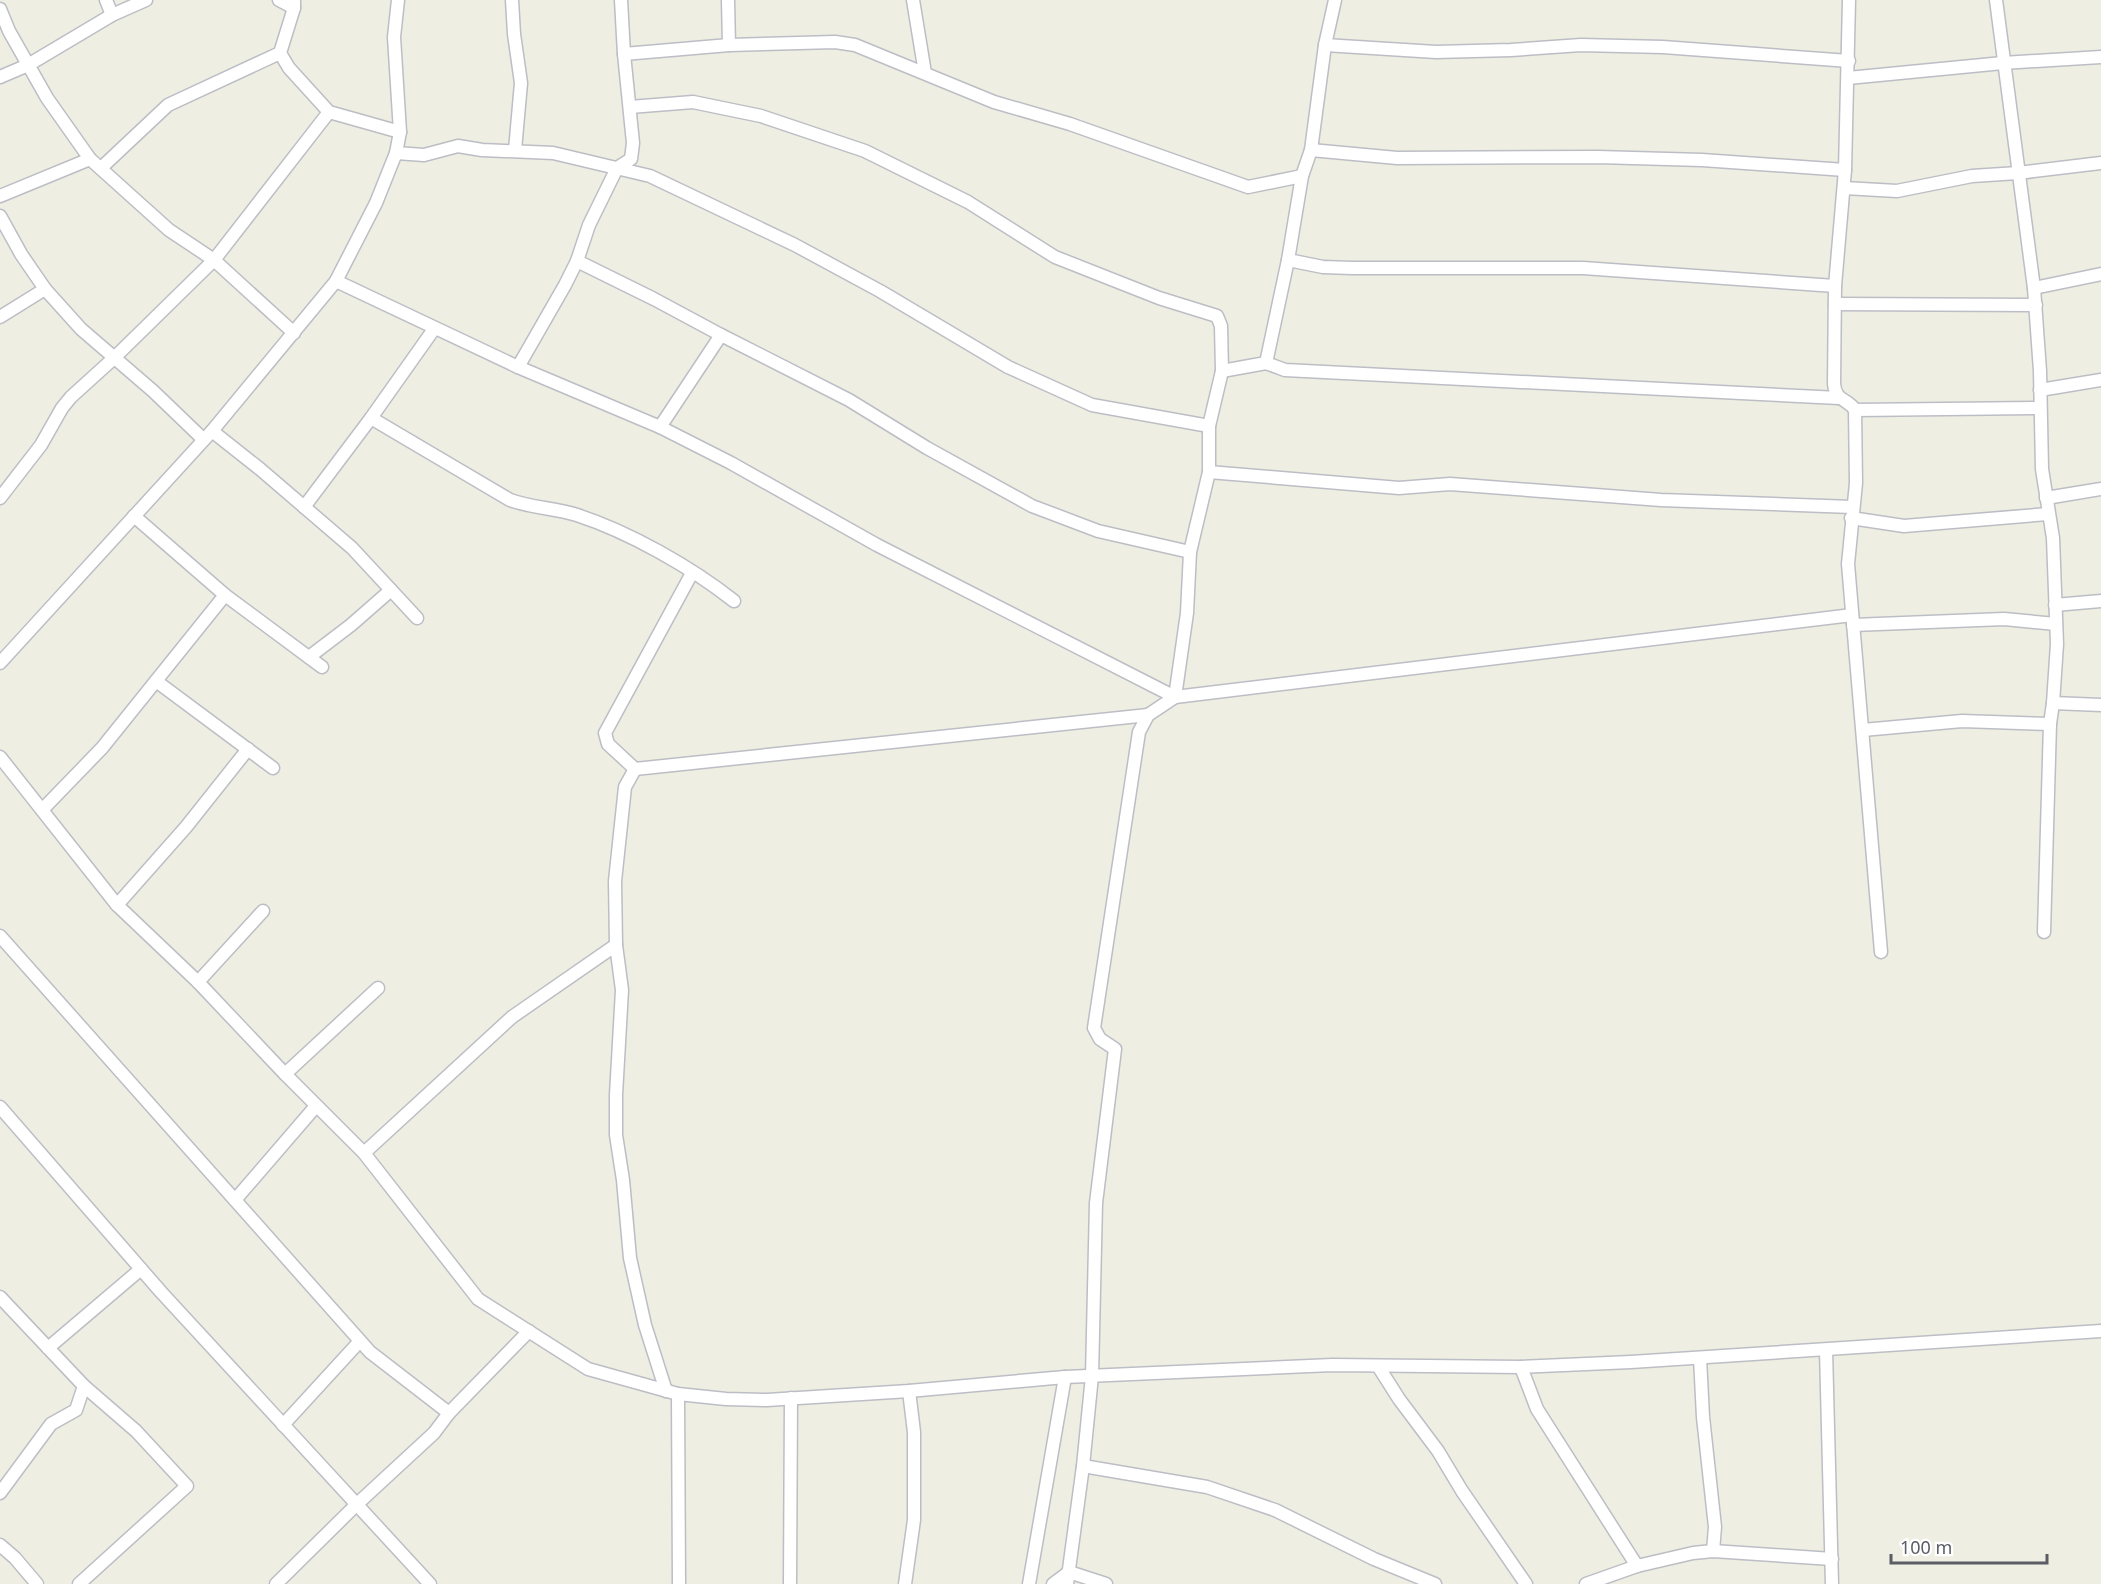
<svg xmlns="http://www.w3.org/2000/svg" width="2101" height="1584" font-family="'Noto Sans',sans-serif">
  <style>
    .lines { fill: none; stroke-linecap: round; stroke-linejoin: round }
    .street-casing { stroke: #bcbec5; stroke-width: 15 }
    .street { stroke: #fff; stroke-width: 12 }
  </style>
  <rect width="100%" height="100%" fill="#efeee2"/>
  <g class="lines">
    <g class="street-casing">
      <g id="street">
        <path d="M106,0L112,15"/>
        <path d="M279,0L294,8"/>
        <path d="M294,0V8L280,53L289,68L329,112L400,132"/>
        <path d="M512,0L514,34L521,83L515,150"/>
        <path d="M621,0L624,54"/>
        <path d="M728,0L729,45"/>
        <path d="M913,0L925,73"/>
        <path d="M1849,0L1845,170L1835,286L1834,384C1836,402 1847,398 1855,410L1856,483L1848,564L1881,952"/>
        <path d="M1996,0L2034,288L2040,371L2042,469L2053,538L2057,644L2053,703L2050,724L2044,932"/>
        <path d="M0,9L9,31L47,98L90,159L169,230L214,260L294,333"/>
        <path d="M1325,45L1436,52L1511,50L1581,45L1663,47L1849,61"/>
        <path d="M0,77L28,65L112,15L146,0"/>
        <path d="M1848,78L2003,63L2101,57"/>
        <path d="M630,107L693,102L761,116L865,151L968,202L1055,257L1159,298L1217,316L1221,326L1222,371"/>
        <path d="M1311,150L1397,158L1598,157L1702,160L1845,170"/>
        <path d="M396,153L424,155L458,146L482,150L553,153L650,176L795,245L880,291L1008,367L1092,405L1209,426"/>
        <path d="M101,168L168,105L280,53"/>
        <path d="M1844,188L1897,191L1972,176L2018,173L2101,163"/>
        <path d="M0,196L90,159"/>
        <path d="M0,216L21,254L45,289L81,329L153,391L203,439"/>
        <path d="M1288,260L1323,267L1352,268H1583L1835,286"/>
        <path d="M577,261L654,299L721,335L849,400L927,448L1032,506L1098,531L1190,552"/>
        <path d="M336,281L518,367L660,427L731,463L877,545L1175,697"/>
        <path d="M2034,288L2101,274"/>
        <path d="M1835,304L2036,305"/>
        <path d="M0,317L45,289"/>
        <path d="M1266,363L1285,370L1839,398"/>
        <path d="M518,367L565,285L577,261L589,225L617,168L631,159L633,143L624,54L729,45L835,42L855,45L994,102L1070,124L1248,187L1302,176"/>
        <path d="M2040,390L2101,380"/>
        <path d="M1855,410L2040,408"/>
        <path d="M371,418L510,500C532,508 555,508 577,515C629,532 691,567 734,601"/>
        <path d="M660,427L721,335"/>
        <path d="M212,431L260,469L352,548L417,618"/>
        <path d="M1209,472L1399,488L1450,484L1661,500L1852,507"/>
        <path d="M0,498L41,445L62,408L71,397L114,358L214,260L329,112"/>
        <path d="M2046,498L2101,489"/>
        <path d="M304,507L371,418L434,329"/>
        <path d="M134,516L225,595L322,667"/>
        <path d="M1851,518L1904,526L2048,514"/>
        <path d="M2055,605L2101,601"/>
        <path d="M1853,625L2004,619L2056,624"/>
        <path d="M309,657L351,625L391,590"/>
        <path d="M0,663L212,431L336,281L376,203L396,153L400,132L394,37L398,0"/>
        <path d="M156,681L273,768"/>
        <path d="M1175,697L1187,613L1190,552L1209,472V426L1222,371L1266,363L1288,260L1302,176L1311,150L1325,45L1335,0"/>
        <path d="M2053,703L2101,705"/>
        <path d="M1863,730L1962,721L2050,724"/>
        <path d="M0,757L117,905L198,982L285,1074L364,1153L478,1299L588,1369L678,1394L726,1399L767,1400L909,1391L1065,1377L1332,1365L1521,1367L1631,1362L2101,1331"/>
        <path d="M635,769L1148,715"/>
        <path d="M42,810L102,748L225,595"/>
        <path d="M117,905L186,827L248,749"/>
        <path d="M0,936L370,1352L449,1413L529,1331"/>
        <path d="M198,982L263,911"/>
        <path d="M285,1074L378,988"/>
        <path d="M0,1107L161,1292L430,1584"/>
        <path d="M364,1153L512,1017L616,945"/>
        <path d="M235,1200L316,1106"/>
        <path d="M0,1297L84,1386L76,1410L51,1424L0,1493"/>
        <path d="M48,1348L141,1269"/>
        <path d="M1826,1350L1832,1584"/>
        <path d="M1700,1358L1703,1417L1715,1527L1713,1551"/>
        <path d="M1378,1366L1399,1399L1438,1451L1462,1491L1526,1584"/>
        <path d="M1521,1367L1537,1409L1637,1566"/>
        <path d="M666,1391L645,1325L630,1258L623,1180L616,1135V1095L622,990L616,945L615,881L625,787L635,769L608,744L605,733L692,573"/>
        <path d="M678,1394L679,1584"/>
        <path d="M283,1425L360,1341"/>
        <path d="M1083,1466L1207,1487L1275,1510L1374,1559L1435,1584"/>
        <path d="M0,1545L15,1558L37,1584"/>
        <path d="M79,1584L187,1486L136,1431L84,1386"/>
        <path d="M276,1584L356,1505L434,1433L449,1413"/>
        <path d="M790,1584L791,1398"/>
        <path d="M905,1584L914,1520V1432L909,1391"/>
        <path d="M1029,1584L1065,1377"/>
        <path d="M1053,1584L1069,1572L1106,1584"/>
        <path d="M1067,1584L1083,1466L1092,1376L1096,1203L1115,1049L1100,1039L1094,1028L1139,732L1148,715L1175,697L1852,615"/>
        <path d="M1586,1584L1637,1566L1693,1553L1713,1551L1832,1559"/>
      </g>
    </g>
    <use href="#street" class="street"/>
  </g>
  <path d="M1891 1554v9h156v-9" fill="none" stroke="#5a5d65" stroke-width="3"/>
  <text x="1900" y="1554" font-size="18" fill="#5a5d65" stroke="#ffffff" stroke-width="4.5" paint-order="stroke">100 m</text>
</svg>
